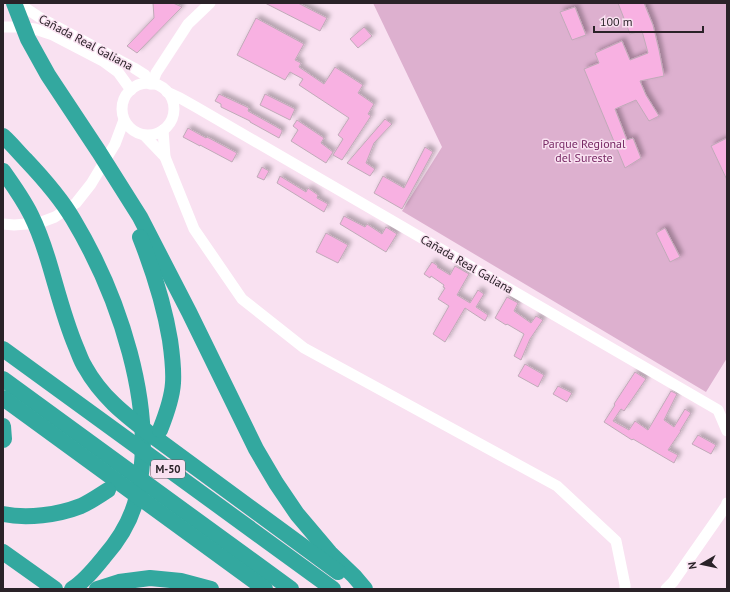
<svg xmlns="http://www.w3.org/2000/svg" width="730" height="592" font-family="'PT Sans',sans-serif">
  <style>
    .green { fill: #ddb0cf }
    .building { fill: #f8b1e2; stroke: #c0aab8; filter: url(#shadow) }
    .lines { fill: none; stroke-linecap: round; stroke-linejoin: round }
    .minor { stroke: #fff; stroke-width: 11 }
    .highway { stroke: #33a89f; stroke-width: 16 }
    .labels { text-anchor: middle; dominant-baseline: central; stroke-width: 3; stroke-linejoin: round; paint-order: stroke }
    .shield { fill: #f9e1f1; stroke: #685b64; stroke-width: 1 }
    .shield-label { font-size: 11px; font-weight: bold; fill: #2a2228 }
    .street-label { font-size: 12px; fill: #2a2228; stroke: #f9e1f1 }
    .park-label { font-size: 12px; fill: #762763; stroke: #f9e1f1 }
  </style>
  <defs>
    <filter id="shadow"><feDropShadow dx="3.5" dy="-3.5" stdDeviation="2" flood-color="#0004"/></filter>
  </defs>
  <rect width="100%" height="100%" fill="#f9e1f1"/>
  <path class="green" d="M373,3H727V358L706,392L402,211L442,147Z"/>
  <g class="building">
    <path d="M153,3H173L182,7L137,53L127,46L154,18Z"/>
    <path d="M265,3H298L327,18L320,31Z"/>
    <path d="M618,3H644L653,25L659,50L664,76L640,81L646,95L659,116L649,121L636,100L615,109L627,140L633,138L641,158L625,168L584,69L599,63L595,53L622,41L630,60L648,53L642,31L630,34Z"/>
    <path d="M575,7L586,35L572,40L560,12Z"/>
    <path d="M256,18L304,44L295,60L301,63L299,67L324,84L335,67L363,85L358,93L374,104L368,114L371,116L342,160L333,155L343,139L338,135L349,118L299,85L303,79L290,72L285,80L237,55Z"/>
    <path d="M364,27L372,36L358,48L350,39Z"/>
    <path d="M219,94L249,108L248,111L282,130V132L279,138L250,122V121L221,107V104L215,101Z"/>
    <path d="M265,94L295,109L290,120L260,105Z"/>
    <path d="M385,119L392,124L374,143L366,163L375,169L370,176L347,163Z"/>
    <path d="M297,120L324,138L321,143L333,152L326,163L291,141L298,130L293,126Z"/>
    <path d="M188,128L206,138L207,137L237,153L232,162L200,145V146L183,137Z"/>
    <path d="M727,138V180L711,146Z"/>
    <path d="M425,147L433,152L402,209L374,193L383,176L404,188Z"/>
    <path d="M262,167L269,171L264,180L257,177Z"/>
    <path d="M280,176L306,192L308,188L318,195L317,198L328,204L324,212L277,183Z"/>
    <path d="M344,216L365,227L367,224L382,234L386,227L397,234L386,252L340,224Z"/>
    <path d="M665,228L680,257L670,262L656,233Z"/>
    <path d="M326,233L348,245L338,263L316,252Z"/>
    <path d="M432,262L438,266L437,267L450,275L455,266L469,274L457,295L470,303L478,290L484,294L476,307L488,315L485,321L465,308L445,342L433,334L449,306L438,299L445,288L443,287L444,285L431,276L430,278L424,274Z"/>
    <path d="M507,297L518,303L514,311L531,323L536,316L543,320L530,339L521,360L514,356L524,334L507,324L506,325L495,318Z"/>
    <path d="M525,364L544,375L538,387L518,376Z"/>
    <path d="M635,372L646,379L624,411L621,409L613,421L629,430L635,421L648,430L671,391L677,394L664,420L674,427L685,409L691,413L680,431H681L668,450L678,455L674,463L633,439L632,440L604,422L615,405L614,404Z"/>
    <path d="M558,386L572,393L567,402L553,394Z"/>
    <path d="M698,435L716,445L711,454L692,444Z"/>
  </g>
  <g class="lines">
    <g class="minor">
      <path d="M19,3L24,7L39,17L134,68L145,75L150,84"/>
      <path d="M3,27H19L35,29L53,35L103,61L118,72L131,90"/>
      <circle cx="148" cy="109" r="26"/>
      <path d="M152,84L156,73L188,24L210,3"/>
      <path d="M167,92L180,98L196,107L718,410L727,431"/>
      <path d="M163,130L165,157L194,229L242,299L304,348L557,486L616,541L625,585V589"/>
      <path d="M144,135L165,157"/>
      <path d="M3,224L14,225L39,223L55,217L76,203L91,184L115,144L124,120"/>
      <path d="M666,589L673,582L726,506L727,503"/>
    </g>
    <g class="highway">
      <path d="M14,3L28,39L48,75L99,152L140,217L189,312L256,449L276,483L297,514L330,553L354,576L365,589"/>
      <path d="M3,136C11,143 18,152 26,160C43,178 60,197 73,219C118,294 158,408 137,496C132,518 119,540 104,557C95,568 85,581 72,589"/>
      <path d="M3,171C13,185 23,199 31,215C39,231 45,249 50,266C58,293 65,321 76,347C79,354 81,361 85,367C101,396 124,414 150,434L338,572"/>
      <path d="M140,237C153,270 164,304 170,340C172,354 174,368 173,383C172,399 166,415 160,430"/>
      <path d="M3,349L333,589"/>
      <path d="M3,379L291,589"/>
      <path d="M3,398L265,589"/>
      <path d="M3,426L4,439L3,440"/>
      <path d="M3,514C27,519 58,515 81,506C90,502 100,495 108,490"/>
      <path d="M3,552L55,589"/>
      <path d="M97,589L119,582L150,578L181,581L211,589"/>
    </g>
  </g>
  <g class="labels">
    <rect class="shield" x="151" y="460" width="34" height="18" rx="3"/>
    <g class="shield-label">
      <text x="168" y="469">M-50</text>
    </g>
    <g class="street-label">
      <text transform="translate(86 42) rotate(28)">Cañada Real Galiana</text>
      <text transform="translate(467 264) rotate(30)">Cañada Real Galiana</text>
    </g>
    <g class="park-label">
      <text x="584" y="143">Parque Regional<tspan x="584" dy="14">del Sureste</tspan></text>
    </g>
  </g>
  <rect width="730" height="592" fill="none" stroke="#2a2228" stroke-width="8"/>
  <g transform="translate(702 564) rotate(261)" stroke="#f9e1f1" stroke-width="3" paint-order="stroke">
  <path d="M0-3L7 15L0 10L-7 15Z" fill="#2a2228"/>
  <text y="-6" font-size="11" font-weight="bold" text-anchor="middle" fill="#2a2228">N</text>
  </g>
  <path d="M594 26v6h109v-6" fill="none" stroke="#2a2228" stroke-width="2"/>
  <text x="600" y="26" font-size="12" fill="#2a2228" stroke="#f9e1f1" stroke-width="3" paint-order="stroke">100 m</text>
</svg>
